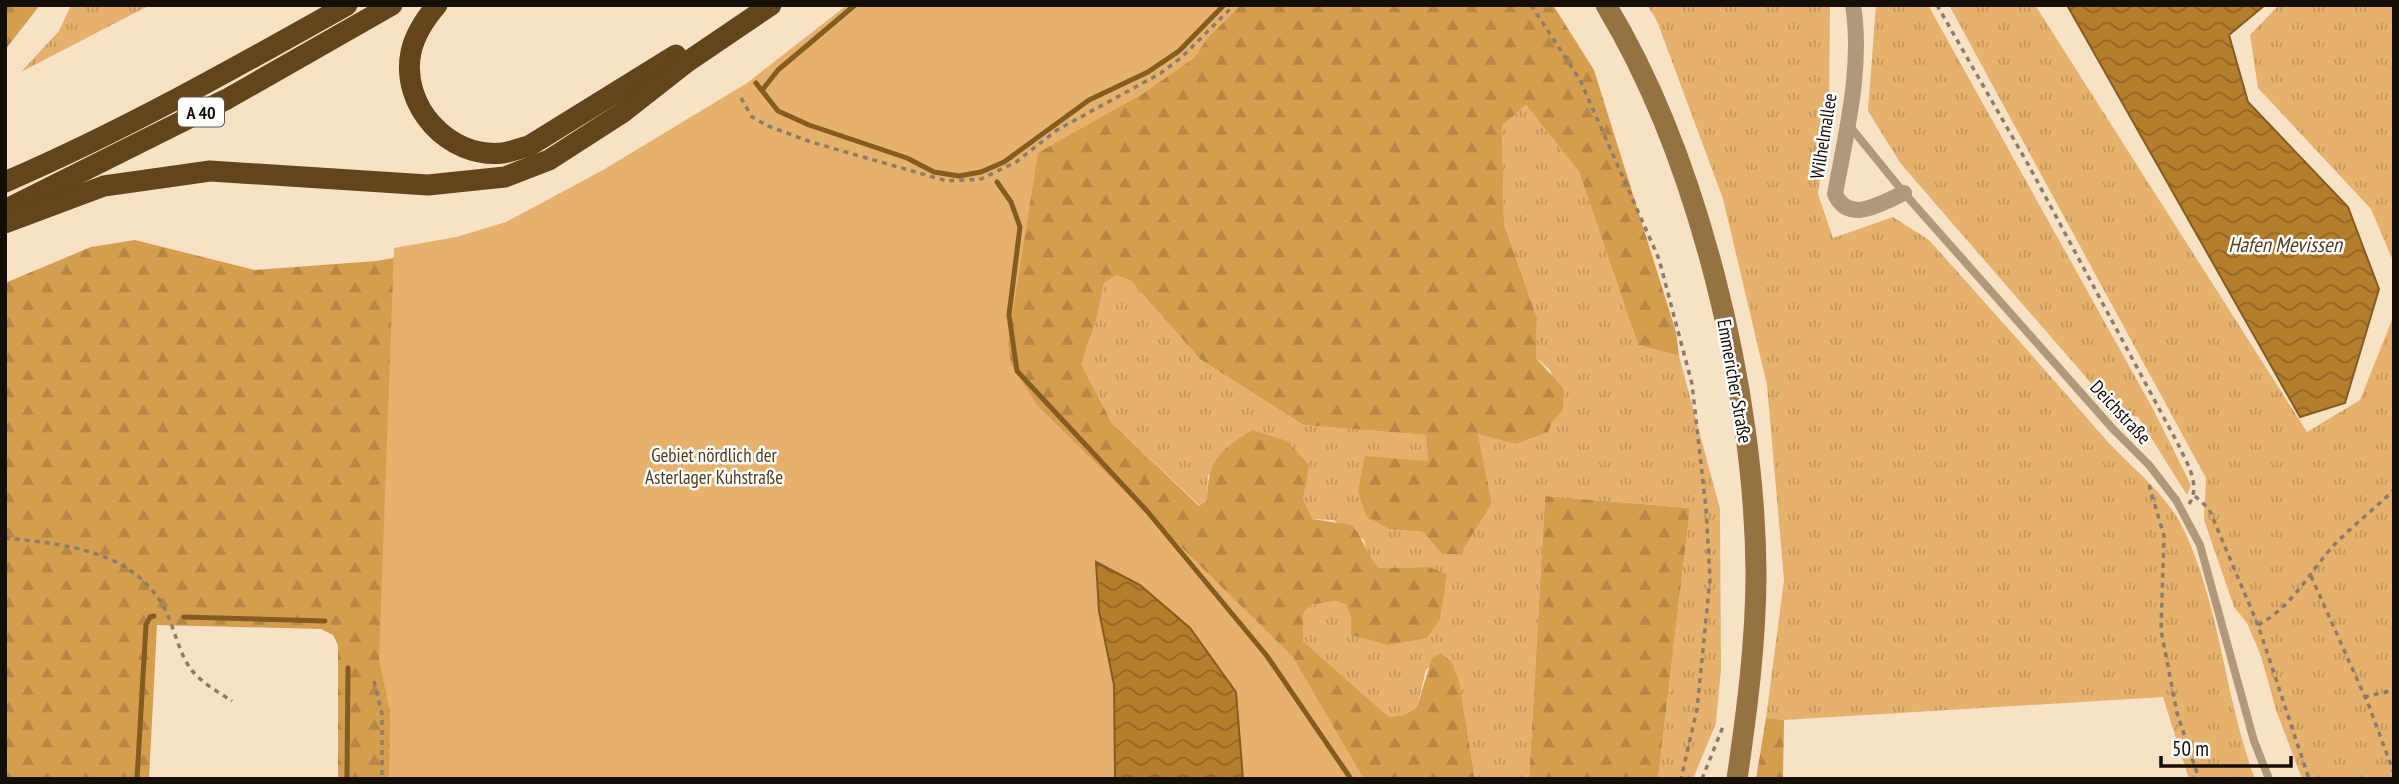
<svg xmlns="http://www.w3.org/2000/svg" width="2399" height="784" font-family="'PT Sans Narrow',sans-serif">
  <style>
    .grass { fill: url(#grass-tufts) }
    .forest { fill: url(#forest-firs) }
    .park { fill: #e5b16c }
    .water { fill: url(#water-waves); stroke: #845c20; stroke-width: 2 }
    .lines { fill: none; stroke-linecap: round; stroke-linejoin: round }
    .stream { stroke: #845c20; stroke-width: 5 }
    .path { stroke: #8c7d6a; stroke-width: 3.5; stroke-dasharray: 5 5; stroke-linecap: butt }
    .lane { stroke: #b19879; stroke-width: 8 }
    .street { stroke: #b19879; stroke-width: 16 }
    .secondary { stroke: #967242; stroke-width: 21 }
    .highway { stroke: #62451b; stroke-width: 21 }
    .labels { text-anchor: middle; dominant-baseline: central; stroke-width: 5; stroke-linejoin: round; paint-order: stroke }
    .shield { fill: #fff; stroke: #5b5650; stroke-width: 2 }
    .shield-label { font-size: 18px; font-weight: bold; fill: #150e05 }
    .street-label { font-size: 19px; fill: #150e05; stroke: #fff }
    .park-label { font-size: 19px; fill: #533b1a; stroke: #fff }
    .water-label { font-size: 21px; font-style: italic; fill: #563e1d; stroke: #fff }
  </style>
  <defs>
    <pattern id="grass-tufts" width="24" height="20" patternUnits="userSpaceOnUse" patternTransform="scale(1.75)"><rect width="24" height="20" fill="#e5b16c"/><path d="M3 7l-1-3M5 7V3M7 7l1-3M15 17l-1-3M17 17v-4M19 17l1-3" fill="none" stroke="#c4975c"/></pattern>
    <pattern id="forest-firs" width="22" height="20" patternUnits="userSpaceOnUse" patternTransform="scale(1.75)"><rect width="22" height="20" fill="#d59d4e"/><path d="M5 1l3.5 6h-7zM16 11l3.5 6h-7z" fill="#b68643"/></pattern>
    <pattern id="water-waves" width="16" height="10" patternUnits="userSpaceOnUse" patternTransform="scale(1.75)"><rect width="16" height="10" fill="#b47e2c"/><path d="M0 5q4-4 8 0t8 0" fill="none" stroke="#916624"/></pattern>
  </defs>
  <rect width="100%" height="100%" fill="#f8e2c6"/>
  <g class="grass">
    <path d="M71,5H150L21,72L59,31Z"/>
    <path d="M1647,5H1830L1829,106L1818,194L1833,238L1893,217L1929,240C1989,307 2049,374 2108,442C2134,470 2167,494 2184,530C2220,606 2225,699 2255,779H2189L2163,697L1784,720L1766,718L1784,580L1767,385L1723,199L1657,21Z"/>
    <path d="M1876,5H1928L2152,407L2191,485L2187,495L2138,417L2116,412L1901,164L1868,111Z"/>
    <path d="M1949,5H2035L2307,432L2360,400L2394,315V779H2302L2276,710L2261,656L2247,623L2234,607L2204,520L2206,478Z"/>
    <path d="M2279,5H2394V263L2371,209L2258,88L2250,35Z"/>
    <path d="M1526,105L1579,172L1638,345L1679,356L1720,509L1721,670L1716,723L1693,779H1658L1690,508L1545,496L1529,779H1475L1460,688L1452,662L1441,653L1426,670L1417,707L1404,715L1389,717L1303,641V614L1310,605L1336,601L1346,605L1351,618V635L1428,567L1379,568L1367,556L1364,540L1333,520L1311,519L1303,499L1208,475L1207,501L1200,506L1112,423L1081,364L1096,321L1104,284L1116,275L1131,281L1200,359L1303,425L1427,435L1428,462L1389,529L1423,532L1442,554L1492,503L1478,434C1505,439 1544,431 1563,409L1550,370L1536,358L1537,318L1504,224L1502,126Z"/>
  </g>
  <g class="forest">
    <path d="M5,5H40L5,50Z"/>
    <path d="M908,5H1553L1594,70L1676,332L1679,356L1638,345L1579,172L1526,105L1502,126L1504,224L1537,318L1536,358L1563,388V410L1552,422L1548,432L1516,444L1478,434L1492,503L1460,554H1442L1423,532L1389,529L1366,516L1358,491L1365,456L1428,461L1426,435L1303,425L1200,359L1131,281L1116,275L1104,284L1096,321L1081,364L1112,423L1199,506L1207,501C1208,460 1218,452 1252,430L1287,441L1309,465L1303,499L1312,519L1352,525C1365,541 1365,554 1379,568L1428,567L1447,574L1440,619L1427,638L1389,645L1351,635V618L1346,605L1336,601L1310,605L1303,614V641L1389,717L1404,715L1417,707L1432,658L1441,653L1452,662L1459,681L1475,779H338V645L333,635L321,629L157,625L149,779H5V283L91,247L135,240L255,270L376,261L459,247L563,211Z"/>
    <path d="M1545,496L1690,508L1658,779H1529Z"/>
    <path d="M1766,718L1784,720L1783,779H1756Z"/>
  </g>
  <path class="park" d="M847,5H1241L1208,38L1194,58L1144,93L1038,153L1008,343L1011,364L1037,405L1293,657L1364,779H389L390,713L379,659L394,248L456,237L506,222L603,170L747,83Z"/>
  <g class="water">
    <path d="M2067,5H2265L2229,35L2248,102L2348,207L2379,289L2345,403L2300,417Z"/>
    <path d="M1096,562L1140,585L1190,628L1236,692L1243,779H1115L1114,685L1099,611Z"/>
  </g>
  <g class="lines">
    <g class="stream">
      <path d="M756,83L778,111L809,125L907,158L934,172L959,176L981,172L1004,162L1089,100L1148,72L1179,51L1224,5"/>
      <path d="M763,89L778,70L855,5"/>
      <path d="M997,182L1011,202L1020,227L1009,315L1017,371L1147,511L1267,656L1351,779"/>
      <path d="M184,617L325,621"/>
      <path d="M137,779L146,625L150,617L154,616"/>
      <path d="M347,779L348,668"/>
    </g>
    <g class="path">
      <path d="M1531,5L1580,80L1659,259L1692,384L1706,508L1710,579L1697,709L1681,779"/>
      <path d="M1937,5L2029,166L2178,444C2186,462 2202,485 2189,504"/>
      <path d="M741,98L752,117L768,126L811,142L947,181L981,179L1016,162L1057,130L1161,73L1182,57L1234,5"/>
      <path d="M2149,485L2164,536L2161,630L2177,713L2199,779"/>
      <path d="M2195,496L2209,509L2258,625L2309,779"/>
      <path d="M5,538C62,544 129,549 162,604C174,624 177,649 190,668C200,682 218,692 232,701"/>
      <path d="M2311,576L2369,706L2394,773"/>
      <path d="M2258,625C2294,606 2310,570 2337,542C2355,524 2375,508 2394,490"/>
      <path d="M374,681L382,714V779"/>
      <path d="M2364,697L2394,690"/>
      <path d="M1702,779L1724,724"/>
    </g>
    <path class="lane" d="M1848,124L1904,193L2113,429L2149,465L2176,500L2200,545L2254,741L2269,779"/>
    <path class="street" d="M1853,5C1863,67 1846,133 1835,194C1849,225 1881,203 1904,193"/>
    <path class="secondary" d="M1606,5C1699,159 1755,394 1756,573C1756,642 1747,710 1737,779"/>
    <g class="highway">
      <path d="M437,5C425,19 415,34 411,52C400,105 448,159 503,153C511,152 520,148 529,146L676,55"/>
      <path d="M5,182C123,131 235,68 347,5"/>
      <path d="M5,210L227,99L392,5"/>
      <path d="M5,223L104,186L210,171L428,185L505,177L549,160L622,113L687,62L771,5"/>
    </g>
  </g>
  <g class="labels">
    <rect class="shield" x="178" y="97.5" width="46" height="29" rx="5"/>
    <g class="shield-label">
      <text x="201" y="112">A 40</text>
    </g>
    <g class="street-label">
      <text transform="translate(1823 136) rotate(-81)">Wilhelmallee</text>
      <text transform="translate(1735 381) rotate(80)">Emmericher Straße</text>
      <text transform="translate(2121 412) rotate(47)">Deichstraße</text>
    </g>
    <g class="park-label">
      <text x="714" y="455">Gebiet nördlich der<tspan x="714" dy="22">Asterlager Kuhstraße</tspan></text>
    </g>
    <g class="water-label">
      <text x="2285" y="244">Hafen Mevissen</text>
    </g>
  </g>
  <rect width="2399" height="784" fill="none" stroke="#150e05" stroke-width="14"/>
  <path d="M2161 756v10h130v-10" fill="none" stroke="#150e05" stroke-width="3.5"/>
  <text x="2172" y="756" font-size="21" fill="#150e05" stroke="#ffffff" stroke-width="5" paint-order="stroke">50 m</text>
</svg>
